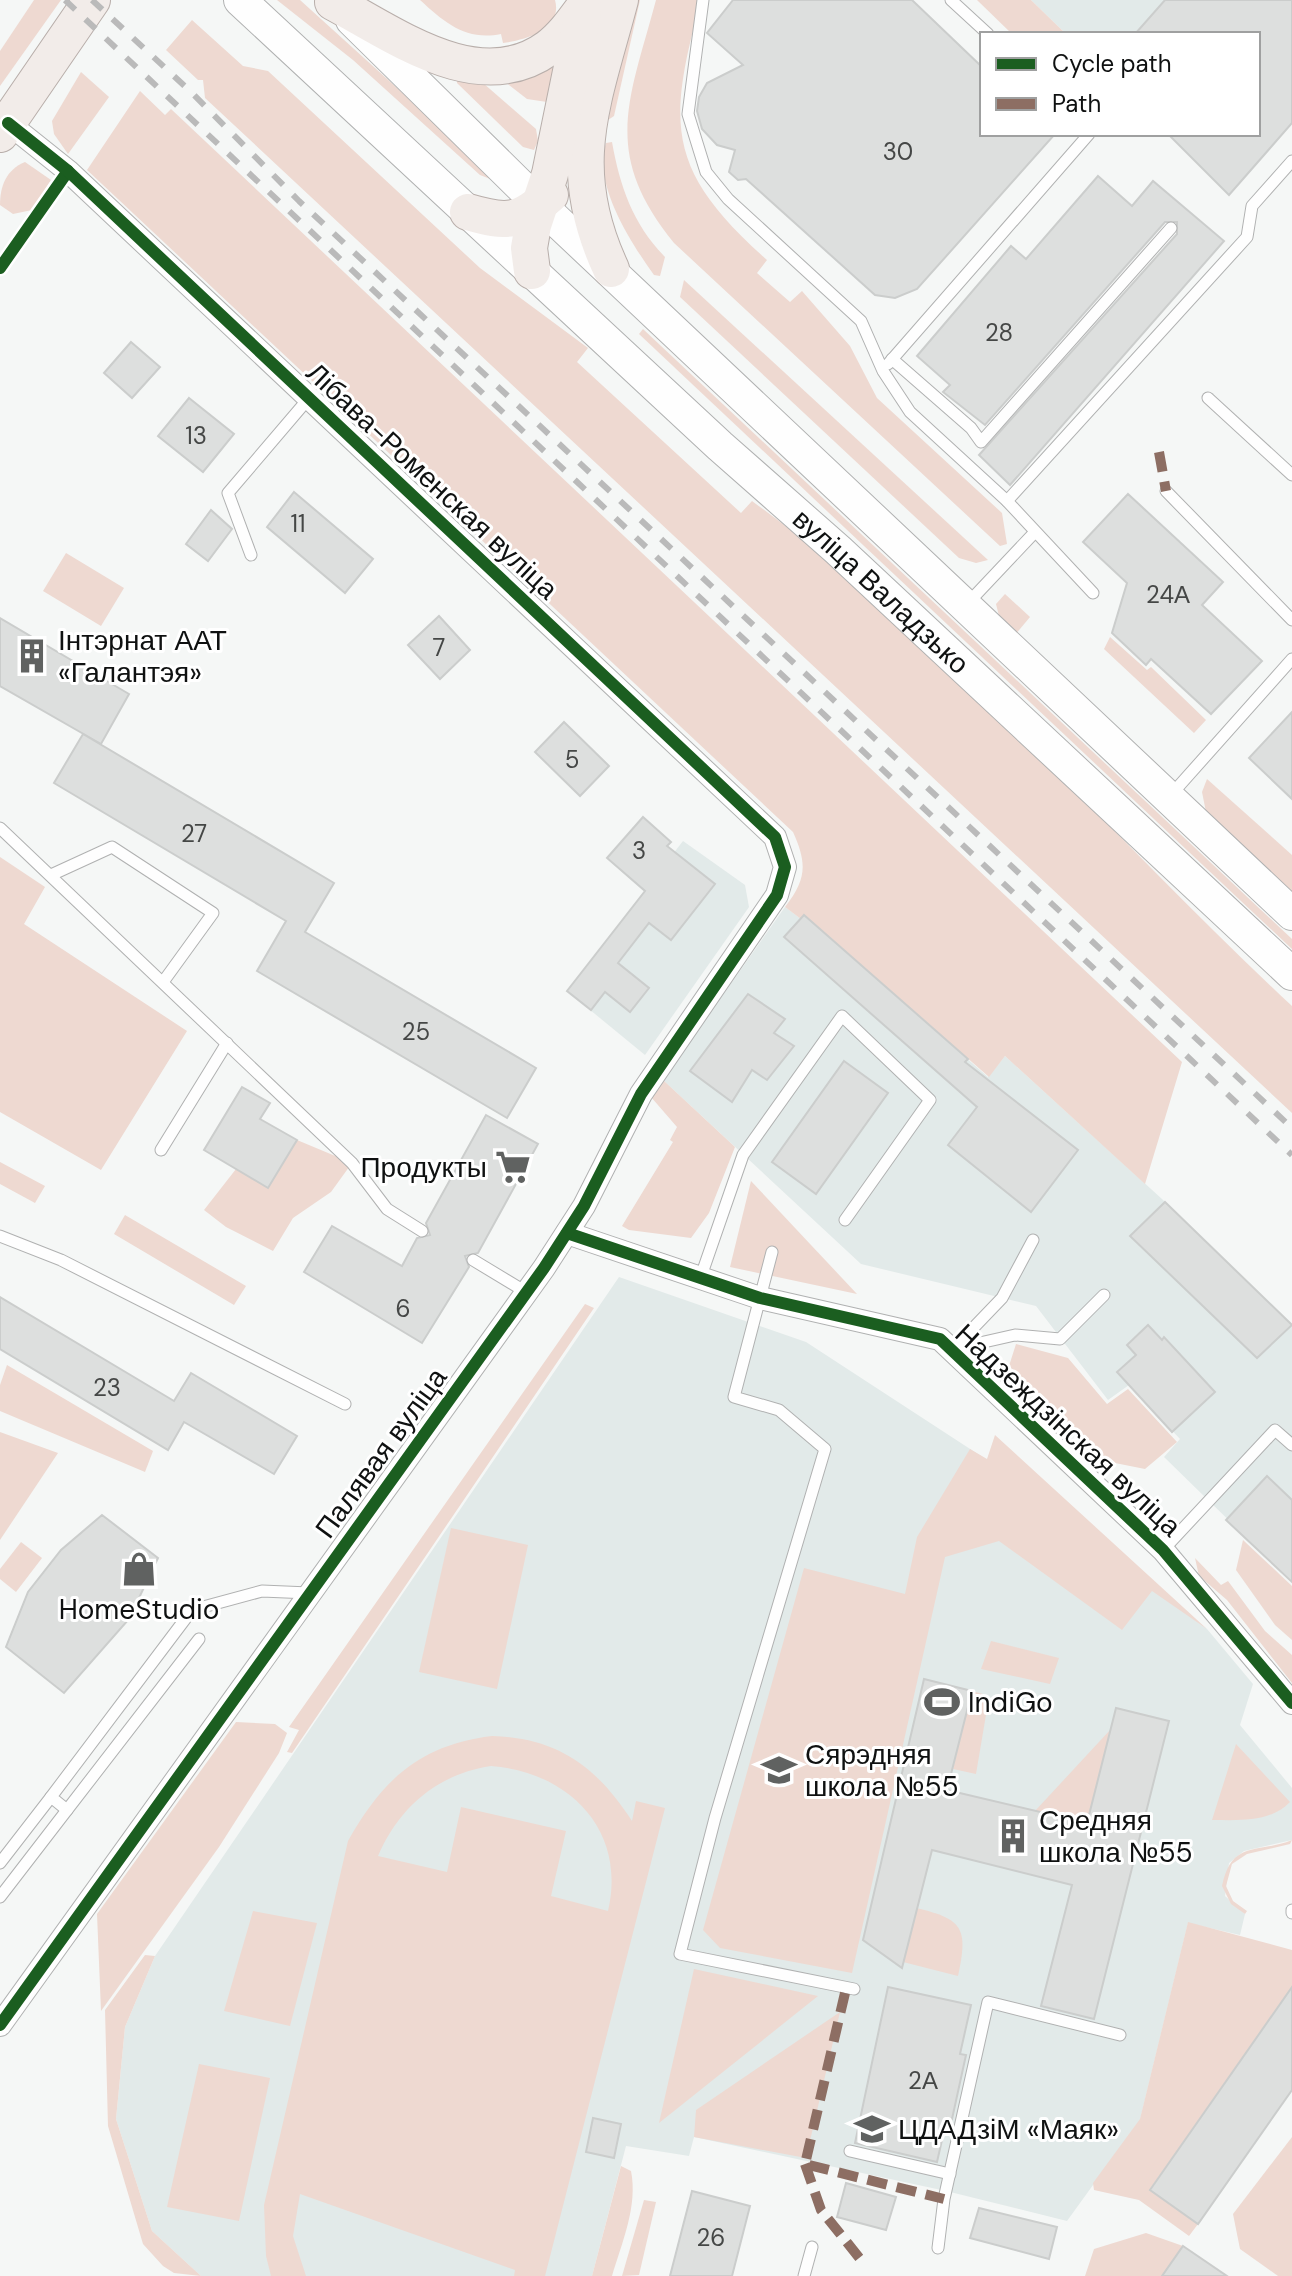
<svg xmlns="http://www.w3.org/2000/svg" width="1292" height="2276" font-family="'DM Sans',sans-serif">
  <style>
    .built { fill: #e2eae9 }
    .green { fill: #eed9d1; fill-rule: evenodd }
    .building { fill: #dddfde; stroke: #cbcdcc; stroke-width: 2 }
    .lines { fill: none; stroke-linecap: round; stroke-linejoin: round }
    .lane-casing { stroke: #b0b1b1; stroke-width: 13 }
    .street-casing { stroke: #b0b1b1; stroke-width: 24 }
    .secondary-casing { stroke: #b0b1b1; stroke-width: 34 }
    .primary-casing { stroke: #b8aeaa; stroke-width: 38 }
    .lane { stroke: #fefefe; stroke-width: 11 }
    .street { stroke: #fefefe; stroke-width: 22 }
    .secondary { stroke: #fefefe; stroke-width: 32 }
    .primary { stroke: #f2ece9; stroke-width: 36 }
    .rail { stroke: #bababa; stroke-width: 6; stroke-dasharray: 14 14; stroke-linecap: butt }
    .quiet { stroke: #8d6e63; stroke-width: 10; stroke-dasharray: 20 10; stroke-linecap: butt }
    .cycleway-casing { stroke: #fff; stroke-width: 17 }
    .cycleway { stroke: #1b5e20; stroke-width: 12 }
    .labels { text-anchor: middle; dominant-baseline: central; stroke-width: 6; stroke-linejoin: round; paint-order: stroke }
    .number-label { font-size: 24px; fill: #454746 }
    .street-label { font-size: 28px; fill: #0f1111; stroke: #fff }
    .poi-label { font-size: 28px; fill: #0f1111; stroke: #fff; text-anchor: start }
  </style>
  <rect width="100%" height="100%" fill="#f5f7f6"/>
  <g class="built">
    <path d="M1031,0H1292V123L1229,195L1168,134H1258V34H1066Z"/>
    <path d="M683,841L745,885L749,907L645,1055L567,991Z"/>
    <path d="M785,907L800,918L804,915L988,1077L1005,1056L1162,1199L1292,1325V1582L1164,1457L1180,1439L1129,1385L1108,1400L1036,1306L861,1264L663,1080Z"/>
    <path d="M619,1277L806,1342L987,1460L1207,1629L1253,1684L1240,1725L1292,1788V1840L1244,1851L1229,1863L1225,1896L1245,1914L1240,1935L1188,1923L1140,2120L1067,2221L946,2191L694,2137L689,2156L626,2146L592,2276H201L152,2231L116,2119L125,2027L155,1956Z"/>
  </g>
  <g class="green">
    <path d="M34,0H61L0,86V51Z"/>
    <path d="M277,0H300L503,184L480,175L353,60Z"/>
    <path d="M420,0H555C563,29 526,40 503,43L501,34C466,41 445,23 420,0Z"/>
    <path d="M634,0H640L614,116L605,122Z"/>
    <path d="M656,0H701C667,125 666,170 767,260L757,273L790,302L802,291L850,346L877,398L1002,513L1007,544L1000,546L674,243C601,153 629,101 656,0Z"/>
    <path d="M977,0H1031L1066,34H1012Z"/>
    <path d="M192,20L243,66L268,71L480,268L588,348L577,362L741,513L752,501C950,645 1113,839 1292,1006V1113L205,98L203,80H198L166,50Z"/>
    <path d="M550,63L554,71L547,102L527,99L504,81Z"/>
    <path d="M81,72L109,97L68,154L54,134L52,121Z"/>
    <path d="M475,76L536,129L538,141L534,150L523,147L457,83V78Z"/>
    <path d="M140,91L165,115L171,109L1182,1062L1145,1184L1005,1056L989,1077L804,915L801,919L785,907C807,879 807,863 793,832L87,170Z"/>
    <path d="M612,142C620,187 633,224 665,257L660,276L654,275C632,244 592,184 606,143Z"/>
    <path d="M25,162L51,180L32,210L13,214L0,205C0,186 6,170 25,162Z"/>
    <path d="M684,280L988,560L976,563L959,558L680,297Z"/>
    <path d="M643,329L1292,939V949L639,334Z"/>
    <path d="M66,553L124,588L101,626L43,591Z"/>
    <path d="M1005,594L1030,617L1014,636L999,616L996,604Z"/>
    <path d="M1110,637L1147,670L1151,667L1206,720L1194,733L1104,649Z"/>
    <path d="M1207,779L1292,855V893L1206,812L1202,792Z"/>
    <path d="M0,857L45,887L24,924L187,1031L101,1170L0,1112Z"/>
    <path d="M663,1080L735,1147L709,1213L691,1238L629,1230L622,1226L673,1142L670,1140L677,1127L651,1097Z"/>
    <path d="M297,1140L352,1163L331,1192L293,1218L273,1251L226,1227L204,1210L236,1169L268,1188Z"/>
    <path d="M0,1162L45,1186L35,1203L0,1184Z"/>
    <path d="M751,1181L857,1294L730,1267Z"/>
    <path d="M125,1215L246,1286L234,1305L114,1234Z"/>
    <path d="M585,1304L594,1308L292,1753L287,1752L299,1730L289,1727Z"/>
    <path d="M1016,1344L1068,1358L1107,1404L1128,1389L1177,1442L1145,1469L1110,1462L1009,1366Z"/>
    <path d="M7,1365L153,1451L145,1472L0,1411V1385Z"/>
    <path d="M0,1432L58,1453L0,1540Z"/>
    <path d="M995,1435L1207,1629L1152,1591L1122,1630L999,1541L945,1557L852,1973L720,1948L703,1930L804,1568L905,1594L917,1537L970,1449L987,1459Z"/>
    <path d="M451,1528L528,1545L497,1689L419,1672Z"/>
    <path d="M1243,1540L1292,1586V1640L1275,1625L1236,1570Z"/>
    <path d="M21,1542L42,1558L16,1592L0,1579V1569Z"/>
    <path d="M1195,1558L1221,1585L1228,1581L1265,1631L1292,1655V1683L1227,1600L1199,1576Z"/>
    <path d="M991,1641L1059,1658L1050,1684L981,1669Z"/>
    <path d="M972,1691L983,1694L988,1703L976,1774L953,1769Z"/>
    <path d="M236,1722L275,1724L287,1733L279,1753L219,1847L101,2011L97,1914Z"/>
    <path d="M1111,1729L1087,1823L1035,1811Z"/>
    <path d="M492,1736C558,1738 597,1767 632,1821L636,1801L665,1808L545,2276H514L515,2270L300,2194L293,2236L306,2276H271L266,2256L264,2205L348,1841C383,1779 420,1745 492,1736ZM491,1766C569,1772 627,1830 608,1911L551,1896L566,1831L461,1807L447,1872L378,1856C399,1807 438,1774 491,1766Z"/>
    <path d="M1236,1744L1290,1802C1270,1823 1238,1820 1212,1820Z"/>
    <path d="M1292,1840L1290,1844L1247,1854L1232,1864L1226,1886L1233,1901L1247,1911L1245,1914L1231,1904L1222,1886C1232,1839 1258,1854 1292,1840Z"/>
    <path d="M916,1908C964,1919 968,1929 958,1976L903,1962Z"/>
    <path d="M253,1911L317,1923L290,2026L224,2011Z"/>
    <path d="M1188,1922L1292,1950V1987L1150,2189L1198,2224L1189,2236L1139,2200L1094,2190L1093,2183L1140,2119Z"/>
    <path d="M145,1955L155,1956L125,2027L116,2119L152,2231L201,2276L174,2273L163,2266L143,2244L108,2126L105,2010Z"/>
    <path d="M694,1969L818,1996L659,2123Z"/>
    <path d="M840,2012L806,2158L694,2137L696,2110Z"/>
    <path d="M199,2064L270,2078L239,2221L167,2207Z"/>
    <path d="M1292,2137V2276H1278L1240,2249L1233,2214Z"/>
    <path d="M621,2166L631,2171C638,2206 622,2242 612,2276H592Z"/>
    <path d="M644,2200L656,2202L639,2275L622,2276Z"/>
    <path d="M1146,2233L1183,2246L1162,2276H1085L1094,2249Z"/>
  </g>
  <g class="building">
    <path d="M733,0H912L982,67V134H1055L917,289L895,298L875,295L746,179L738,180L729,172L735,150L717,145L702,129L697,111L699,97L707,83L743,65L707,33Z"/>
    <path d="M1165,0H1292V123L1229,195L1168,134H1258V34H1135Z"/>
    <path d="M1098,176L1132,206L1153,181L1224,241L1010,485L979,455L1177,234V222H1165L985,425L943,392L950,385L917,356L1011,246L1026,259Z"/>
    <path d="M131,342L160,367L132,398L104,373Z"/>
    <path d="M189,398L234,434L203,472L158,436Z"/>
    <path d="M294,492L373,559L345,593L267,527Z"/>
    <path d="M1128,494L1223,582L1202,605L1262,661L1211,714L1151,659L1146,665L1112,633L1127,583L1083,542Z"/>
    <path d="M211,510L232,529L208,561L186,544Z"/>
    <path d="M439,616L470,650L440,679L408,645Z"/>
    <path d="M0,618L129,694L101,744L0,686Z"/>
    <path d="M1292,712V799L1249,758Z"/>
    <path d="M564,722L609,766L580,796L535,752Z"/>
    <path d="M83,734L334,883L305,932L536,1068L507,1118L257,971L286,921L54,783Z"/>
    <path d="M643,817L671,842L667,846L715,884L671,940L649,923L618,963L649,988L630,1012L605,992L591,1010L567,991L645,891L607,858Z"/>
    <path d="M804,915L968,1059L965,1062L1078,1150L1031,1212L948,1145L977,1107L784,937Z"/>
    <path d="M748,994L785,1019L774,1033L794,1046L767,1080L752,1070L732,1102L690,1071Z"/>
    <path d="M844,1061L888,1093L816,1194L772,1162Z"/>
    <path d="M242,1087L270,1103L260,1119L297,1140L268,1188L204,1150Z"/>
    <path d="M486,1115L538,1144L478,1253L465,1256L469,1267L422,1343L304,1272L332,1226L402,1266L417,1238L430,1235L426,1223Z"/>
    <path d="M1165,1202L1292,1325L1257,1358L1130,1236Z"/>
    <path d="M0,1297L174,1401L191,1373L297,1436L274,1474L184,1422L168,1450L0,1349Z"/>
    <path d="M1148,1325L1162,1340L1164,1337L1215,1392L1172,1432L1117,1372L1136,1355L1127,1345Z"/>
    <path d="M1267,1476L1292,1500V1582L1226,1520Z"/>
    <path d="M102,1515L158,1558L129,1619L64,1693L6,1647L28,1592L61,1550Z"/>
    <path d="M924,1679L972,1691L947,1790L1087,1823L1116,1708L1169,1721L1094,2019L1041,2006L1072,1885L932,1850L902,1968L863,1940Z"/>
    <path d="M888,1987L971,2005L960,2054L966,2055L952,2119L947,2118L937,2162L855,2143Z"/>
    <path d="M1292,1987V2090L1198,2224L1150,2190Z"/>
    <path d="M593,2118L621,2124L614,2158L586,2152Z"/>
    <path d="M846,2183L896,2197L886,2230L837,2217Z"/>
    <path d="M692,2191L750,2206L732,2276H670Z"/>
    <path d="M979,2208L1057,2227L1049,2259L970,2238Z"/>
    <path d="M1183,2246L1227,2276H1162Z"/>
  </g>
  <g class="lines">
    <g class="lane-casing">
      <g id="lane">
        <path d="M703,0L688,114L706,172L728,199L861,321L883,371L910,412L1007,501L1093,593"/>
        <path d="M951,0L988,34"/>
        <path d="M892,359L971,428L981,442L1171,228"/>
        <path d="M888,364L1089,134"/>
        <path d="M1208,398L1292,475"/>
        <path d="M1166,491L1292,620"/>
        <path d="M1007,501L1247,237L1252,206L1292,161"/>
        <path d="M251,555L228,493L309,398"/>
        <path d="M968,603L1035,532"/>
        <path d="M1170,796L1292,659"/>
        <path d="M0,828L352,1163L387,1209L422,1231"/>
        <path d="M51,875L112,847L213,913L163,982"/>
        <path d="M161,1150L227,1043"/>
        <path d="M0,1236L61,1260L345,1404"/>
        <path d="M772,1252L734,1397L779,1410L825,1449L715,1818L680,1954L854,1989"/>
        <path d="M473,1260L526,1292"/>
        <path d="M700,1279L743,1155L842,1016L930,1100L845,1220"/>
        <path d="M954,1348L1002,1298L1033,1240"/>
        <path d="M953,1349L1015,1335L1060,1339L1104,1295"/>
        <path d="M1163,1550L1275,1430L1292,1445"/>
        <path d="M199,1639L67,1810L51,1797L192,1610L262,1591L309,1593"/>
        <path d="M0,1863L51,1797"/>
        <path d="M0,1897L67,1810"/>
        <path d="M1292,1910V1913"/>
        <path d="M850,2151L950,2174"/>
        <path d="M938,2248L944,2199L988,2002L1120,2035"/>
        <path d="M804,2276L812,2247"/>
      </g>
    </g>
    <g class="street-casing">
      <g id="street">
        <path d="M567,1233L760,1298L940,1339L1163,1550L1292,1703"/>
        <path d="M0,2025L544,1268L584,1206L641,1094L777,895L785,867L775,837L68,171L8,123"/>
      </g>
    </g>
    <g class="secondary-casing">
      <g id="secondary">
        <path id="s1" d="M240,0L720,446L838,550L1292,974"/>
        <path d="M352,20L539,204L1292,914"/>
      </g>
    </g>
    <g class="primary-casing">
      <g id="primary">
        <path d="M333,2C395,35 479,98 548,48C563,37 574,21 585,6"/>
        <path d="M0,134L92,0"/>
        <path d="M468,212C508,224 519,222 550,195"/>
        <path d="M611,269C563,166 593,103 620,0"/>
        <path d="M532,271L529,248L533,225L550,174L583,13"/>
      </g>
    </g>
    <use href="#lane" class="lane"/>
    <use href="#street" class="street"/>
    <use href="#secondary" class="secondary"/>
    <use href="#primary" class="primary"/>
    <g class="rail">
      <path d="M65,0L1292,1155"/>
      <path d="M92,0L189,90L299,201L1292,1128"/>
    </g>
    <g class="quiet">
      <path d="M1159,452L1166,491"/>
      <path d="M845,1993L805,2164L944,2199"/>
      <path d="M805,2164L821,2210L861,2260"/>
    </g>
    <g class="cycleway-casing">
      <g id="cycleway">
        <path d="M0,268L68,171"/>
        <path d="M567,1233L760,1298L940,1339L1163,1550L1292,1703"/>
        <path d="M0,2025L544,1268L584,1206L641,1094L777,895L785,867L775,837L68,171L8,123"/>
      </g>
    </g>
    <use href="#cycleway" class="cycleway"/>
  </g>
  <defs>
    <g id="building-bare" transform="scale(2.76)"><path d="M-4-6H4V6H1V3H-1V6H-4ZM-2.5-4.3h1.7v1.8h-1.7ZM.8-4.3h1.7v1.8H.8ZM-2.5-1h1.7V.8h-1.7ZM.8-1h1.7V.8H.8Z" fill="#606261" stroke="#fff" stroke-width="2.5" paint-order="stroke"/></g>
    <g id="supermarket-bare" transform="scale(2.76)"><path d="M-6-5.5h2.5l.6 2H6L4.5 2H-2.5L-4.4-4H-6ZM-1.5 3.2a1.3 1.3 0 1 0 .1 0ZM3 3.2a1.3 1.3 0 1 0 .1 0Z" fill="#606261" stroke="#fff" stroke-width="2.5" paint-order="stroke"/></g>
    <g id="shop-bare" transform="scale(2.76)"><path d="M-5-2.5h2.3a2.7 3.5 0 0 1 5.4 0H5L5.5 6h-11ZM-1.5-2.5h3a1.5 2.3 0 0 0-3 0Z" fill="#606261" stroke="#fff" stroke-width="2.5" paint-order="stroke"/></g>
    <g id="stadium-bare" transform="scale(2.76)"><path d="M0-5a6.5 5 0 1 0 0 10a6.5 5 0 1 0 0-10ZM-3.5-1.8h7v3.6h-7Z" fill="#606261" stroke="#fff" stroke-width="2.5" paint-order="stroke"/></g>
    <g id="school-bare" transform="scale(2.76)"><path d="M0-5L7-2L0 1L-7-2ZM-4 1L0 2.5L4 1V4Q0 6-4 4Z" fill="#606261" stroke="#fff" stroke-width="2.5" paint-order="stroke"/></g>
  </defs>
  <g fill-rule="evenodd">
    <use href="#building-bare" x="32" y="656"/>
    <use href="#supermarket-bare" x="513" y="1167"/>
    <use href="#shop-bare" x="139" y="1569"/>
    <use href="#stadium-bare" x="942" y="1702"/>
    <use href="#school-bare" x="779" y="1770"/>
    <use href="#building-bare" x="1013" y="1836"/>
    <use href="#school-bare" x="872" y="2129"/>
  </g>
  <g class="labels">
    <g class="number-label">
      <text x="898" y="151">30</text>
      <text x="999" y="332">28</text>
      <text x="196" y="435">13</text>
      <text x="298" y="523">11</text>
      <text x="1168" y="594">24А</text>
      <text x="439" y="647">7</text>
      <text x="572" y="759">5</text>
      <text x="194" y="833">27</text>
      <text x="639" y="850">3</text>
      <text x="416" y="1031">25</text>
      <text x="403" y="1308">6</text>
      <text x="107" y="1387">23</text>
      <text x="923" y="2080">2А</text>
      <text x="711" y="2237">26</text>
    </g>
    <g class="street-label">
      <text transform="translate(432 481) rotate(43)">Лібава-Роменская вуліца</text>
      <text stroke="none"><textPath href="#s1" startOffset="872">вуліца Валадзько</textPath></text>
      <text transform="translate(1068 1430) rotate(43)">Надзеждзінская вуліца</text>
      <text transform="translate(381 1453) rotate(-54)">Палявая вуліца</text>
    </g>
    <g class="poi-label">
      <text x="58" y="640">Інтэрнат ААТ<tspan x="58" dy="32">«Галантэя»</tspan></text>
      <text x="487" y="1167" text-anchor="end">Продукты</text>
      <text x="139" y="1609" text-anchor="middle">HomeStudio</text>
      <text x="968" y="1702">IndiGo</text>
      <text x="805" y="1754">Сярэдняя<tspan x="805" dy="32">школа №55</tspan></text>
      <text x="1039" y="1820">Средняя<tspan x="1039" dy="32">школа №55</tspan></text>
      <text x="898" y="2129">ЦДАДзіМ «Маяк»</text>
    </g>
  </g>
  <rect x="980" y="32" width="280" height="104" fill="#ffffff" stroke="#9fa0a0" stroke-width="2"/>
  <rect x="996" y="58" width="40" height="12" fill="#1b5e20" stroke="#9fa0a0" stroke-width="2"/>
  <text x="1052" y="72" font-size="24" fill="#0f1111">Cycle path</text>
  <rect x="996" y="98" width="40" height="12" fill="#8d6e63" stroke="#9fa0a0" stroke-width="2"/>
  <text x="1052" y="112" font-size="24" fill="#0f1111">Path</text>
</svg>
